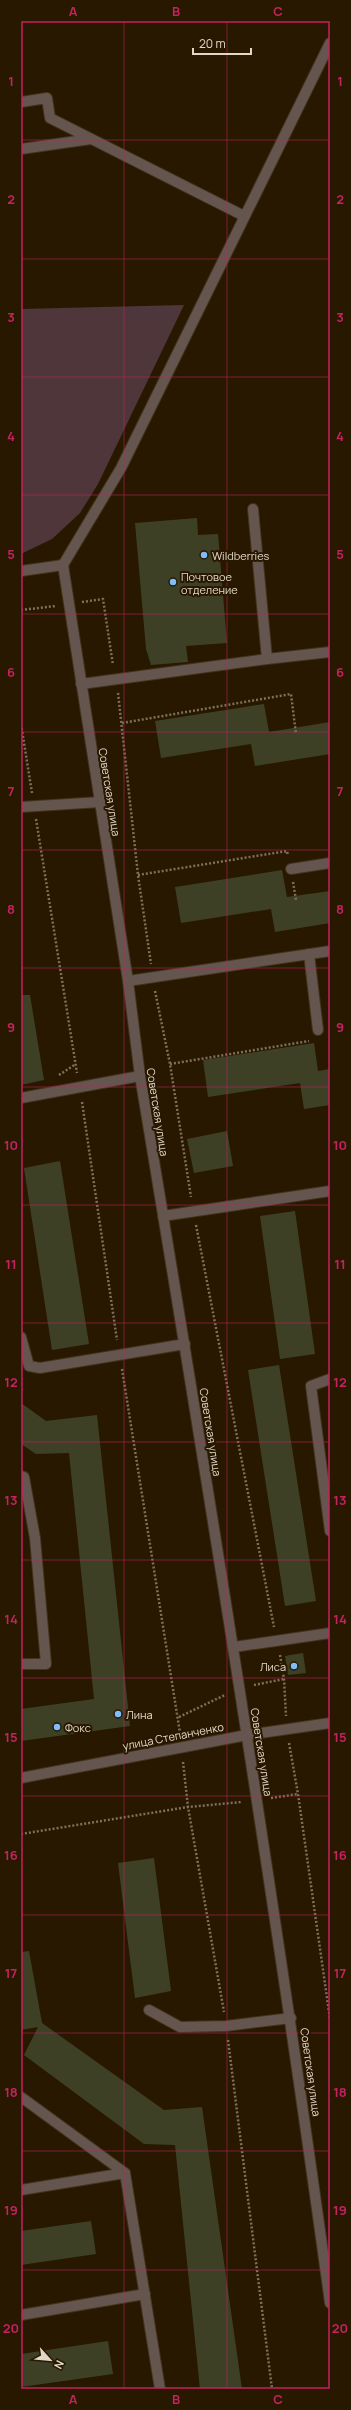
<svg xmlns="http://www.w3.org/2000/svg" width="351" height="2410" font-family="Manrope,sans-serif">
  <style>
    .green { fill: #4f363a }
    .building { fill: #3e4026 }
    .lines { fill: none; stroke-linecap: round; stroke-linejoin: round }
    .service-casing { stroke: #42331c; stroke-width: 12 }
    .minor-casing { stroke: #42331c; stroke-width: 12 }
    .tertiary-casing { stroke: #42331c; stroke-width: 12 }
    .path { stroke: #7e705c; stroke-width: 2.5; stroke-dasharray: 2 2; stroke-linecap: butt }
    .service { stroke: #65554f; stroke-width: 10 }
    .minor { stroke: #65554f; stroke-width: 10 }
    .tertiary { stroke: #65554f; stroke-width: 10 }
    .grid { fill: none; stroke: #c42260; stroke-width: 1; stroke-opacity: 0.55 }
    .poi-dot { fill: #7ebdf9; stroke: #281800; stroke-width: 1.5 }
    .labels { text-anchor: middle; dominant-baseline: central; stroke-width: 4; stroke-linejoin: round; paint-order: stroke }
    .poi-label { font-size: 11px; fill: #e3d8c8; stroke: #281800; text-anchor: start }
    .street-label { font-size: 11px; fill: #e3d8c8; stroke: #281800 }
    .neatline { fill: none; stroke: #c42260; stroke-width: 1.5 }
    .grid-label { font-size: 13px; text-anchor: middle; font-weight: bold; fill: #c42260 }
  </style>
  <rect width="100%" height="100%" fill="#281800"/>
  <path class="green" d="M184,305L98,484L80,513L52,539L21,554V309Z"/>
  <g class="building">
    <path d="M197,518L198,535L218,534L227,643L186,646L188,662L151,665L146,649L135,523Z"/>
    <path d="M264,704L269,732L330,722V754L255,766L251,744L161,758L155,721Z"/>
    <path d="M282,870L287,897L330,891V923L275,932L271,909L181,923L175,887Z"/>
    <path d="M21,995H30L44,1080L21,1085Z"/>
    <path d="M314,1043L318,1071L330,1069V1105L304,1109L300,1083L208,1097L203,1060Z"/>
    <path d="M227,1131L233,1166L194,1173L187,1139Z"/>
    <path d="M60,1161L89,1344L52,1350L24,1168Z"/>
    <path d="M295,1211L315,1354L280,1359L260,1216Z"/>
    <path d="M279,1365L316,1601L285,1606L248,1370Z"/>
    <path d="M21,1403L46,1421L97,1415L130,1726L21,1741V1709L94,1699L69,1453L36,1454L21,1444Z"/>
    <path d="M303,1653L306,1673L288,1675L285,1656Z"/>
    <path d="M154,1858L171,1991L135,1998L118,1863Z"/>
    <path d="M29,1951L42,2023L164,2110L202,2107L242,2389H200L175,2145L144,2144L24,2055L38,2027L21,2030V1952Z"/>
    <path d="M91,2221L96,2254L21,2265V2231Z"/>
    <path d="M108,2341L113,2374L21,2387V2354Z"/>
  </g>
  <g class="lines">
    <g class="service-casing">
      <g id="service">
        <path d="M21,102L47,98L50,118L244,216"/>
        <path d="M21,149L91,139"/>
        <path d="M267,659L330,652"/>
        <path d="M81,684L267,659L253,509"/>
        <path d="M21,807L100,802"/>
        <path d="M291,869L330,863"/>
        <path d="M309,954L318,1030"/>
        <path d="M128,981L330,951"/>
        <path d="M21,1098L140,1076"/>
        <path d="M163,1216L330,1191"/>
        <path d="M21,1337L29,1366L40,1368L185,1344"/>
        <path d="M330,1379L311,1386L330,1531"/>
        <path d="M21,1476L24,1477L35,1538L46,1664H21"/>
        <path d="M234,1647L330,1633"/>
        <path d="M149,2010L180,2027L226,2026L291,2018"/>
        <path d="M21,2097L125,2173"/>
        <path d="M21,2190L125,2173L160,2389"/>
        <path d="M21,2315L145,2294"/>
      </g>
    </g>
    <g class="minor-casing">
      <path id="minor" d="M21,1778L247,1735L330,1723"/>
    </g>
    <g class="tertiary-casing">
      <g id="tertiary">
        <path d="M63,565L128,981L140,1076C208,1485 274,1893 330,2303"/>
        <path d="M63,565L121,468L330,43"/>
        <path d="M21,571L63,565"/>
      </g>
    </g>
    <g class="path">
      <path d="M82,602L103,599L113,665"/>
      <path d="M21,610L56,606"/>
      <path d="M118,693L138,875L151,964"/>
      <path d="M122,723L291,694L296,734"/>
      <path d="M21,724L32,793"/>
      <path d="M36,819L77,1073"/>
      <path d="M138,875L287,851L288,856"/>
      <path d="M293,882L296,900"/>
      <path d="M155,991L170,1064L191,1197"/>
      <path d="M170,1064L309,1041"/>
      <path d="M59,1075L76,1064"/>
      <path d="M82,1102L117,1340"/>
      <path d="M196,1225L274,1627"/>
      <path d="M122,1369L180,1733"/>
      <path d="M280,1655L284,1679L286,1716"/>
      <path d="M254,1685L284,1679"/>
      <path d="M179,1717L225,1695"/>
      <path d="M289,1743L298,1794L330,2019"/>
      <path d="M183,1762L188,1807L224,2012"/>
      <path d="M271,1798L298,1794"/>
      <path d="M21,1834L188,1807L242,1802"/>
      <path d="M228,2040L272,2389"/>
    </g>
    <use href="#service" class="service"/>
    <use href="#minor" class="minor"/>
    <use href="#tertiary" class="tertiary"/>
  </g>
  <path class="grid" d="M124,21V2389M227,21V2389M21,140H330M21,259H330M21,377H330M21,495H330M21,614H330M21,732H330M21,850H330M21,968H330M21,1087H330M21,1205H330M21,1323H330M21,1442H330M21,1560H330M21,1678H330M21,1796H330M21,1915H330M21,2033H330M21,2151H330M21,2270H330"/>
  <g class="poi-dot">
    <circle cx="204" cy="555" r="4"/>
    <circle cx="173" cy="582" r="4"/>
    <circle cx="294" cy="1666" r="4"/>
    <circle cx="118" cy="1714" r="4"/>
    <circle cx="57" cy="1727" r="4"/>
  </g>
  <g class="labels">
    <g class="poi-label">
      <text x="212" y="555">Wildberries</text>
      <text x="181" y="576">Почтовое<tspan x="181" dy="13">отделение</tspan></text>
      <text x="286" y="1666" text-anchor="end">Лиса</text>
      <text x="126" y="1714">Лина</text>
      <text x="65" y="1727">Фокс</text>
    </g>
    <g class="street-label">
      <text transform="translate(110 792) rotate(81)">Советская улица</text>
      <text transform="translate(158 1112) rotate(81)">Советская улица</text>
      <text transform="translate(211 1432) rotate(81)">Советская улица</text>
      <text transform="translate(173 1736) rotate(-11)">улица Степанченко</text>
      <text transform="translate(262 1752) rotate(81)">Советская улица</text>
      <text transform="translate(311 2072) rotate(82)">Советская улица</text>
    </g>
  </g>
  <rect width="351" height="2410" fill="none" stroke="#281800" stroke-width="44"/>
  <g transform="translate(50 2360) rotate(117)" stroke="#281800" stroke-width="3" paint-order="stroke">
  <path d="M0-3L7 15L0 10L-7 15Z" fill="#e3d8c8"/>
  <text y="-6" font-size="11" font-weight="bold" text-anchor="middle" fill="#e3d8c8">N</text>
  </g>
  <path d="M193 48v6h58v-6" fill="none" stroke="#e3d8c8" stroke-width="2"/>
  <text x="199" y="48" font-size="12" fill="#e3d8c8" stroke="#281800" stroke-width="3" paint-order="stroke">20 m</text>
  <rect x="22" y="22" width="307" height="2366" class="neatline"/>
  <g class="grid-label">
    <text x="73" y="16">A</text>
    <text x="176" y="16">B</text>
    <text x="278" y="16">C</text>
    <text x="11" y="86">1</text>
    <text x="340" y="86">1</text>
    <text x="11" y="204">2</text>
    <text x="340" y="204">2</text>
    <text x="11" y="322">3</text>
    <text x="340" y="322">3</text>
    <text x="11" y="441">4</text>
    <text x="340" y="441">4</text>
    <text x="11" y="559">5</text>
    <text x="340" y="559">5</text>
    <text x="11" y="677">6</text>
    <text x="340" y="677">6</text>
    <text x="11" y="796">7</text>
    <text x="340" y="796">7</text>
    <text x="11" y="914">8</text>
    <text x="340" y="914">8</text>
    <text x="11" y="1032">9</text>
    <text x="340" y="1032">9</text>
    <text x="11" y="1150">10</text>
    <text x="340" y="1150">10</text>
    <text x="11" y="1269">11</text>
    <text x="340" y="1269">11</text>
    <text x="11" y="1387">12</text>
    <text x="340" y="1387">12</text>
    <text x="11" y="1505">13</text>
    <text x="340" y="1505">13</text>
    <text x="11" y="1624">14</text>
    <text x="340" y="1624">14</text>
    <text x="11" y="1742">15</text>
    <text x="340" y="1742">15</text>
    <text x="11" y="1860">16</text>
    <text x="340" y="1860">16</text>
    <text x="11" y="1978">17</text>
    <text x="340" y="1978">17</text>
    <text x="11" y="2097">18</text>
    <text x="340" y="2097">18</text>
    <text x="11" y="2215">19</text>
    <text x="340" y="2215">19</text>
    <text x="11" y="2333">20</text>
    <text x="340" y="2333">20</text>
    <text x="73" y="2404">A</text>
    <text x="176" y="2404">B</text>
    <text x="278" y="2404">C</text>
  </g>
</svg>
